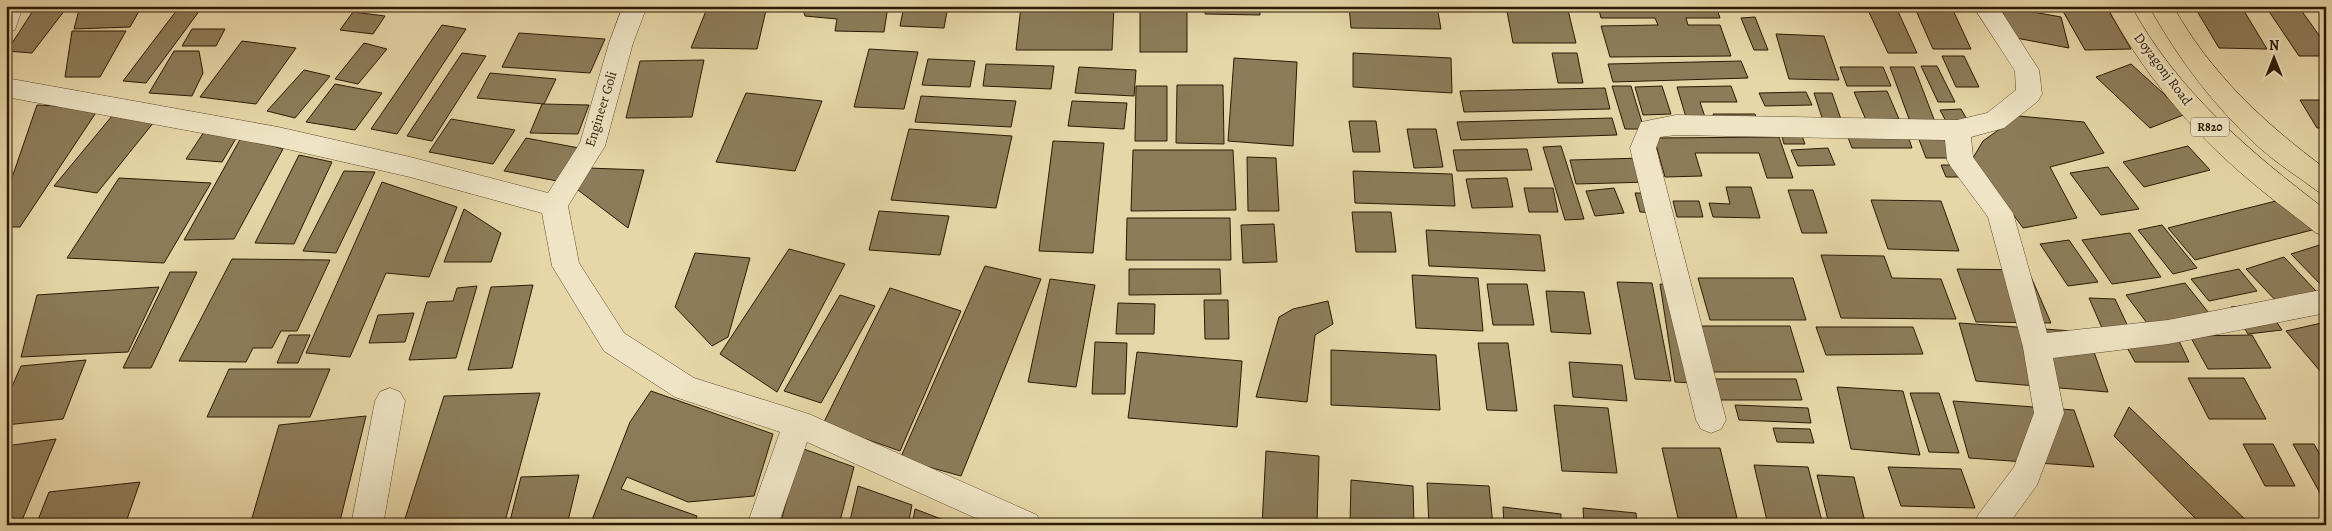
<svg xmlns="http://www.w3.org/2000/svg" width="2332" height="531" font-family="Alegreya,serif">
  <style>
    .building { fill: #8d7c59; stroke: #2c1904 }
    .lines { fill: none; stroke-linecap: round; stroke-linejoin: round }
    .street-casing { stroke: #5b482d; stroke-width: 1 }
    .primary-casing { stroke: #2c1904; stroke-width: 1 }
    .street { fill: #efe5c6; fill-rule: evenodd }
    .primary { fill: #e7d7a8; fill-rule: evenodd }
    .labels { text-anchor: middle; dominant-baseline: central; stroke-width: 5; stroke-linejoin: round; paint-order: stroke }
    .shield { fill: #efe5c6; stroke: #66563e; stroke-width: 1 }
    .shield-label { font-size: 12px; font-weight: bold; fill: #2c1904 }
    .street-label { font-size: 14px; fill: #2c1904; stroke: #efe5c6 }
  </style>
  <rect width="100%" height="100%" fill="#e7d7a8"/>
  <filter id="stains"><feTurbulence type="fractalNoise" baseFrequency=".004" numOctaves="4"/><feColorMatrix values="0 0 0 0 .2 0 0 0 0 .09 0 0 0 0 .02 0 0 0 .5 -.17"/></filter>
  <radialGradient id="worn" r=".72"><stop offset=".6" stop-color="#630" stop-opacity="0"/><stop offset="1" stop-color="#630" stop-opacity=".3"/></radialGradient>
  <g class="building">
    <path d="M36,6H68L32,53L7,51Z"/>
    <path d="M80,6H142L130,27L74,29Z"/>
    <path d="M180,6H203L146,83L123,81Z"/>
    <path d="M708,6H767L757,49L691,48Z"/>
    <path d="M802,6H888L884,32L835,31L837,19L805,16Z"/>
    <path d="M904,6H948L944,28L900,26Z"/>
    <path d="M1021,6H1114L1112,50H1016Z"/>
    <path d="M1205,6H1260V15L1205,14Z"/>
    <path d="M1349,6H1437L1441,29L1351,28Z"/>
    <path d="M1506,6H1567L1576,43H1513Z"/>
    <path d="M1598,6H1716L1720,18H1686L1688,25H1720L1731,56L1610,57L1601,26L1658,25L1655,18H1601Z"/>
    <path d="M1914,6H1951L1971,49H1933Z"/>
    <path d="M1999,6L2061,17L2069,48L2016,38Z"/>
    <path d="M2060,6H2106L2131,49L2085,50Z"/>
    <path d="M2194,6H2241L2267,49L2219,48Z"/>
    <path d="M1896,7L1917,53H1888L1867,8Z"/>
    <rect x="1140" y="10" width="47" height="42"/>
    <path d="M2268,10H2301L2326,45V56H2299Z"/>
    <path d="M353,12L385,16L373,34L340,30Z"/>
    <path d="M1755,17L1768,50H1754L1741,18Z"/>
    <path d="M442,25L466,29L397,134L371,129Z"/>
    <path d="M192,29H225L216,46H182Z"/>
    <path d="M72,31H126L100,77H65Z"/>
    <path d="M519,33L605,39L590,73L502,67Z"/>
    <path d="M1776,34L1824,36L1839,80L1789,79Z"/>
    <path d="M242,41L296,48L256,104L200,97Z"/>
    <path d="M364,43L387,49L358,84L335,79Z"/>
    <path d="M869,49L918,52L904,109L854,107Z"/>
    <path d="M174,51H199L203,73L192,96L149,93Z"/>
    <path d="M462,53L486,56L432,141L407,136Z"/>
    <path d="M1353,53L1451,58L1452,93L1353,87Z"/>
    <path d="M1552,53H1577L1583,83H1558Z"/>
    <path d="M1942,56H1964L1979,87H1956Z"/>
    <path d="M1234,58L1297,62L1293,146L1228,141Z"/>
    <path d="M928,59L975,61L970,87L922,85Z"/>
    <path d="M704,60L692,117L626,118L640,61Z"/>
    <path d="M1741,61L1748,78L1613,82L1608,64Z"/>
    <path d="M986,64L1054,66L1051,89L983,86Z"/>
    <path d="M2131,64L2186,114L2150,128L2096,77Z"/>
    <path d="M1921,66H1937L1955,102H1938Z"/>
    <path d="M1079,67L1136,70L1134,96L1075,93Z"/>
    <path d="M1840,67H1883L1891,86H1847Z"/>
    <path d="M1890,67H1914L1937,127H1912Z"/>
    <path d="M304,70L330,76L295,118L267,111Z"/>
    <path d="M490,73L556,79L544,104L477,98Z"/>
    <path d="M335,84L382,93L355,130L306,122Z"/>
    <path d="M1177,85H1223L1224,144L1176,143Z"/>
    <path d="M1136,86H1167V141H1135Z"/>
    <path d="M1612,86H1631L1644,129H1625Z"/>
    <path d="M1662,86L1671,114L1643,115L1635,87Z"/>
    <path d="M1731,86L1737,102H1700L1707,123L1688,124L1677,87Z"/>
    <path d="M1605,88L1610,109L1464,112L1460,91Z"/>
    <path d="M1887,91L1899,119L1866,120L1854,92Z"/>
    <path d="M1806,92L1812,105L1765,106L1759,93Z"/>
    <path d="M746,93L822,101L795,171L716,162Z"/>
    <path d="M1814,93H1832L1844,128L1825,127Z"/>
    <path d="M921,96L1016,101L1011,127L915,122Z"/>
    <path d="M2300,100H2326V128H2317Z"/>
    <path d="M1072,101L1127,103L1124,129L1068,126Z"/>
    <path d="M542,104L589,105L578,134L530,133Z"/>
    <path d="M37,105L99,108L20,227H6V195Z"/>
    <path d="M1961,109L1969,123L1948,125L1940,110Z"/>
    <path d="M117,110L158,117L97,193L54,186Z"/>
    <path d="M1713,114H1755L1759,126H1717Z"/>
    <path d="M2018,116L2084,122L2104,153L2050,167L2077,218L2023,228L1973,158L1983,141Z"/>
    <path d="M1612,118L1617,135L1461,140L1457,122Z"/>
    <path d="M451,119L515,130L493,164L429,152Z"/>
    <path d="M1349,121H1376L1380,152H1353Z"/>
    <path d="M909,129L1012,136L996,208L891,200Z"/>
    <path d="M1407,129H1436L1443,167L1414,168Z"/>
    <path d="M204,132L238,135L222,162L186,159Z"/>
    <path d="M1781,133H1801L1805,144H1784Z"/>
    <path d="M1847,135L1908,136L1912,148H1852Z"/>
    <path d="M242,136L283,149L234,239L184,240Z"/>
    <path d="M1779,137L1793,178H1767L1759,153H1695L1702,176L1665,177L1654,138Z"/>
    <path d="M1918,137L1946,138L1954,158H1926Z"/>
    <path d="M526,138L579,148L557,181L504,171Z"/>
    <path d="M1053,141L1104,143L1093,253L1039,251Z"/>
    <path d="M1561,146L1584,219L1565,220L1543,147Z"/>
    <path d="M2188,146L2210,170L2144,187L2123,162Z"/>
    <path d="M1828,148L1835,165L1798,166L1791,150Z"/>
    <path d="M1527,149L1532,170L1457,171L1453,150Z"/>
    <path d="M1133,150H1233L1236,210L1131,211Z"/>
    <path d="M299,155L332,162L294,244L255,243Z"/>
    <path d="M1247,157L1276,158L1279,211H1248Z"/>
    <path d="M1643,158L1650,182L1576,184L1570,160Z"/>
    <path d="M1941,165H1955L1960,177H1946Z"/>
    <path d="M2108,167L2139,209L2101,215L2070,173Z"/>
    <path d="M588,168L644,170L628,228L578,190Z"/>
    <path d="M344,171L375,172L336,253L303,251Z"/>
    <path d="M1353,171L1452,174L1455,206L1355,203Z"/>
    <path d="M119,178L211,183L164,263L67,258Z"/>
    <path d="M1507,178L1513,207L1472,208L1466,179Z"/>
    <path d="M382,182L457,207L429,277L386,273L350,357L306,353Z"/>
    <path d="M1726,187H1751L1760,218L1713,217L1709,203L1730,204Z"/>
    <path d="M1524,188H1553L1558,212H1529Z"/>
    <path d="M1614,188L1624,213L1595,216L1586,191Z"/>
    <path d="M1788,190H1813L1827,233H1802Z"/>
    <path d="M1635,193H1659L1664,213L1640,212Z"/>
    <path d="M2284,199L2312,230L2195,260L2168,228Z"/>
    <path d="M1871,200L1941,201L1959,251L1888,249Z"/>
    <path d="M1673,201H1699L1703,217H1677Z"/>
    <path d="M464,209L501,233L491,262H444Z"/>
    <path d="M879,211L949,216L940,255L869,250Z"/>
    <path d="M1352,212H1391L1396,252H1356Z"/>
    <path d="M1127,218H1230L1231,260H1126Z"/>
    <path d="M1274,224L1277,262L1243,263L1241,225Z"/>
    <path d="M2162,225L2197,268L2173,274L2138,230Z"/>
    <path d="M1426,230L1540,235L1545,271L1429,266Z"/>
    <path d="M2130,233L2161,277L2112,284L2082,240Z"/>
    <path d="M2069,240L2098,282L2068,286L2040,244Z"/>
    <path d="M2326,243V289H2325L2291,254Z"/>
    <path d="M789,249L845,264L777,392L720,354Z"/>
    <path d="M695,253L750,258L728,337L712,346L675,307Z"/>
    <path d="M1821,255L1884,256L1892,278L1941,279L1956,319L1841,318Z"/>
    <path d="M2284,257L2316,291L2278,303L2246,269Z"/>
    <path d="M232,259L330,260L297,331H281L272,348H253L246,362L179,361Z"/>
    <path d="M985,266L1041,279L961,476L900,459Z"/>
    <path d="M1129,269H1220L1221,294L1129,295Z"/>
    <path d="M1957,269L2028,270L2051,323L1976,322Z"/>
    <path d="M2239,269L2257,291L2209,301L2191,279Z"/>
    <path d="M170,272H197L151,368H123Z"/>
    <path d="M1412,275L1478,278L1483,331L1416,328Z"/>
    <path d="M1698,278H1793L1806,320H1710Z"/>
    <path d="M1050,279L1095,285L1076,387L1028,382Z"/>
    <path d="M1617,282L1652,283L1671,381L1635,379Z"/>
    <path d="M2185,283L2216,322L2156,335L2126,295Z"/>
    <path d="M1487,284H1527L1534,325H1493Z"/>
    <path d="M1660,284L1676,285L1692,383L1675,382Z"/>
    <path d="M533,285L512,368L468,370L491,287Z"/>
    <path d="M477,286L456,358L409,360L427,302L453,301L457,288Z"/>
    <path d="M159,287L128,352L21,357L37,295Z"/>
    <path d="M890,288L961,311L900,451L823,424Z"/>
    <path d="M1546,291L1584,292L1591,334L1551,332Z"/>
    <path d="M840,295L875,306L821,403L784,391Z"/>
    <path d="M2089,298L2115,299L2132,335H2105Z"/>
    <path d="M1204,300H1228L1229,339H1205Z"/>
    <path d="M1328,301L1333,324L1315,335L1307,402L1256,397L1279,317L1293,309Z"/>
    <path d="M1118,303L1155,304L1154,334H1116Z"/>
    <path d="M2264,304L2282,330L2248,334L2231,307Z"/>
    <path d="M414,313L405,342L369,343L378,315Z"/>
    <path d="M2326,322V378L2286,331Z"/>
    <path d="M1959,323L2087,332L2108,392L1976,381Z"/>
    <path d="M1695,326H1790L1804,372H1707Z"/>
    <path d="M1816,327H1913L1923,354L1826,355Z"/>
    <path d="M289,335H310L298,363H277Z"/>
    <path d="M2252,335L2271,368L2208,369L2190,336Z"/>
    <path d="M2179,341L2189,362H2135L2124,342Z"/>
    <path d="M1095,342L1127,343L1125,394H1092Z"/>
    <path d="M1478,343H1508L1517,411L1487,410Z"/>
    <path d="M1331,350L1436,355L1440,410L1331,405Z"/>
    <path d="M1137,352L1242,361L1237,427L1128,418Z"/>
    <path d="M86,360L63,419L6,425V400L21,366Z"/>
    <path d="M1569,362L1622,365L1627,401L1573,397Z"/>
    <path d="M229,369H330L310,417H207Z"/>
    <path d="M2188,378H2244L2266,419H2209Z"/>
    <path d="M1708,379H1796L1802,400H1713Z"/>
    <path d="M1837,387L1903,391L1920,455L1851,449Z"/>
    <path d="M651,391L773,434L754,496L688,502L627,477L621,489L697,516L694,525H590L630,422Z"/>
    <path d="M540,393L504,525H403L444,396Z"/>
    <path d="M1910,393H1939L1959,453L1929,452Z"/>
    <path d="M1953,401L2074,410L2094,467L1969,458Z"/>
    <path d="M1554,405L1608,408L1617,473L1562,471Z"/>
    <path d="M1735,405L1808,408L1811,423L1739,420Z"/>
    <path d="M2129,407L2251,525H2202L2114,436Z"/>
    <path d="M366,416L339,525H250L279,425Z"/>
    <path d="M1773,428L1810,429L1814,443L1777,442Z"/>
    <path d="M56,439L20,525H6V446Z"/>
    <path d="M2243,444H2273L2295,486H2265Z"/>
    <path d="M2293,444H2314L2326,465V504Z"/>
    <path d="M801,448L854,467L839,525H780Z"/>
    <path d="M1662,448H1720L1737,518H1678Z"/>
    <path d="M1266,451L1319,456L1317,525H1262Z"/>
    <path d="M1754,465L1808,467L1823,525H1768Z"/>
    <path d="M1888,467L1961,469L1975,508L1901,506Z"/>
    <path d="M579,475L567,525H509L521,477Z"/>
    <path d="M1817,475L1854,477L1865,522L1828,520Z"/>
    <path d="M1351,480L1413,486L1414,525H1350Z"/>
    <path d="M140,482L125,525H36L49,492Z"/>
    <path d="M1427,483L1489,486L1493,525H1429Z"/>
    <path d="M858,486L912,505L908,525H849Z"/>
    <path d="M1503,507L1561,514V525H1504Z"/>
    <path d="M1583,508L1636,513L1637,525H1584Z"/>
    <path d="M915,509L957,525H912Z"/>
    <path d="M1647,522L1722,525H1648Z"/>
  </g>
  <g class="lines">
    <g class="street-casing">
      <g id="street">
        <path d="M6,6H23L15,30L6,33Z"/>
        <path d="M623,6H647L633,43L605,146L568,206L579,263L624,333L694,378L809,414L1037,515L1041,525H991L807,442L778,525H747L780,432L675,397L604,351L552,266L542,213L410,177L278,147L6,97V78L278,127L410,157L548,193L580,143L609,43Z"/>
        <path d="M1973,6H1998L2039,70L2042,94L2038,101L2004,128L1971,137L1973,157L2013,213L2047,333L2168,320L2326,289V313L2168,344L2053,358L2064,413L2037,485L2008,525H1974L1978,515L2014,467L2034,413L2023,347L1988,217L1951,167L1947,160L1945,140L1676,135L1660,137L1656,148L1726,420L1721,429L1711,433L1701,429L1696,420L1630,148L1641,122L1676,115L1957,120L1987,113L2016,90L2015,71Z"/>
        <path d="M390,388L400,392L405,401L383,525H351L375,401L380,392Z"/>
      </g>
    </g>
    <g class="primary-casing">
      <g id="primary">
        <path d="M2107,6H2131C2178,92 2249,151 2326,210V236L2316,233C2294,215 2270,198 2248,179C2190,130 2143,73 2107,6Z"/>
        <path d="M2149,6H2173C2210,73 2265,124 2326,169V195L2317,191C2299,177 2279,165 2262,150C2216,109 2179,60 2149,6Z"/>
      </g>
    </g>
    <use href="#street" class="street"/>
    <use href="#primary" class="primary"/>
  </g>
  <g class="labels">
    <rect class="shield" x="2191" y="117.5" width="38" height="19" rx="4"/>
    <g class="shield-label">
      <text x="2210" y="127">R820</text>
    </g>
    <g class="street-label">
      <text transform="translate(2163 69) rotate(53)">Doyagonj Road</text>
      <text transform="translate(601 109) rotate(-73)">Engineer Goli</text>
    </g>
  </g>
  <rect width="2332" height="531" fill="none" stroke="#e7d7a8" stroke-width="25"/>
  <rect x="8" y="8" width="2317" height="516" fill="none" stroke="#2c1904" stroke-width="2.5"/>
  <rect x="12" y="12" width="2307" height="506" fill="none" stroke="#2c1904"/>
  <g transform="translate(2274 58)" stroke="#efe5c6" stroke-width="4" paint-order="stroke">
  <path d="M0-4L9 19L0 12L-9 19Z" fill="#2c1904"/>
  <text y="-8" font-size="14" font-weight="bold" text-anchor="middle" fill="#2c1904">N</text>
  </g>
  <rect width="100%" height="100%" filter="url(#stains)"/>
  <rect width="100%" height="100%" fill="url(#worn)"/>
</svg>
